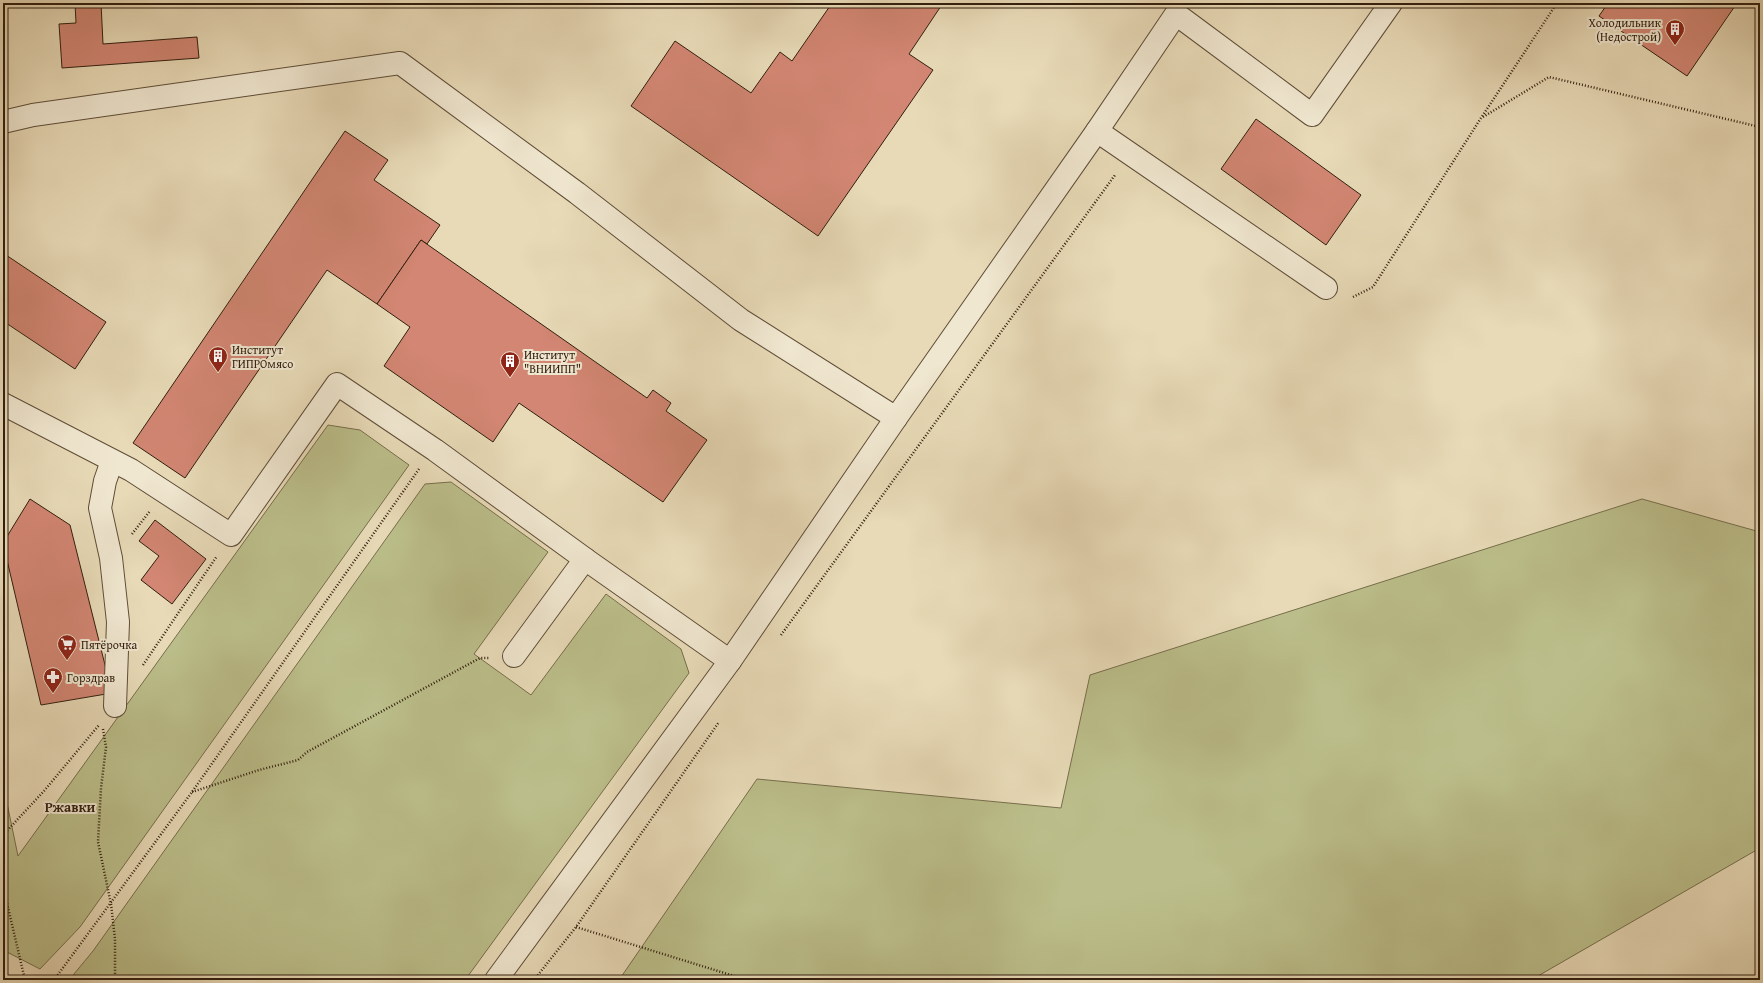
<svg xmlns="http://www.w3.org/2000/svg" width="1763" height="983" font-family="'Gentium Book Plus',serif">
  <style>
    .green { fill: #bbbe8a; stroke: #766e4c }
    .building { fill: #d28673; stroke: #311e0e }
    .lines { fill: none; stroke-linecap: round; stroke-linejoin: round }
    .minor-casing { stroke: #5f4d38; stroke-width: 24 }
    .path { stroke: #311e0e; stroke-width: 2.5; stroke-dasharray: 1 2; stroke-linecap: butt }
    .minor { stroke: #f0e7d0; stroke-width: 22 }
    .labels { text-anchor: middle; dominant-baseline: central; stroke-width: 4; stroke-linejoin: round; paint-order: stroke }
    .poi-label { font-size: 12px; fill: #311e0e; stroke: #f0e7d0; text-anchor: start }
    .quarter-label { font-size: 14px; font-weight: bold; fill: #311e0e; stroke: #f0e7d0 }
  </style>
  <rect width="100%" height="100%" fill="#e8dab7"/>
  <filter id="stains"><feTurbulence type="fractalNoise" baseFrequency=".005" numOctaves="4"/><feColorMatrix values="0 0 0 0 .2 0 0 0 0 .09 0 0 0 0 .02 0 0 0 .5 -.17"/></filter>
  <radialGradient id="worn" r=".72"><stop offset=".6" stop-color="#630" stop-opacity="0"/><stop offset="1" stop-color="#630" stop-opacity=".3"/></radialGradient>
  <g class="green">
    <path d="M328,425L360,430L409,465L80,927L40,969L3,950V784L18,856Z"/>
    <path d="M451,482L548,552L474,654L531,695L606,594L681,649L689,673L468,976L464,980H69L93,951L425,484Z"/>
    <path d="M1642,499L1760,532V848L1531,980H619L757,779L1061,808L1090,675Z"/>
  </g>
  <g class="building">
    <path d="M75,3H101L103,44L197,37L199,58L62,68L59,24L76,23Z"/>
    <path d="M832,3H943L909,54L933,70L818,236L631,106L675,41L751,93L780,52L792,61Z"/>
    <path d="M1608,3H1737L1687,76L1599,16Z"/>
    <path d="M1256,119L1361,195L1326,245L1221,169Z"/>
    <path d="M345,131L388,160L374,180L440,225L427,244L421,240L377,304L327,270L185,478L133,443Z"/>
    <path d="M421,240L647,398L653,390L671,403L666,411L707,440L663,502L519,403L493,442L384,366L410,327L377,304Z"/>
    <path d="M3,253L106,322L75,369L3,321Z"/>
    <path d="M30,499L70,525L112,693L41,705L3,543Z"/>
    <path d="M155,520L206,559L172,604L141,580L159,556L139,541Z"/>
  </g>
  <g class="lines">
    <g class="minor-casing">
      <g id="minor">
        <path d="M3,122L33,115L400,63L577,193L741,320L896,418"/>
        <path d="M1097,131L1326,288"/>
        <path d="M3,404L131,470L231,535L337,384L435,450L585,559"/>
        <path d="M112,461L105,481L100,508L111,558L118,622L115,706"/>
        <path d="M514,656L585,559L730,661"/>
        <path d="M496,980L730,661L896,418L1097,131L1176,14L1312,115L1391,3"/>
      </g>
    </g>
    <g class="path">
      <path d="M1483,117L1549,77L1760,127"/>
      <path d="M1353,297L1373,287L1481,118L1557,3"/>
      <path d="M132,534L150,511"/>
      <path d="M781,635L1115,175"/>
      <path d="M143,665L217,556"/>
      <path d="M103,729L106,747L101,788L98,842L111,904L115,939V980"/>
      <path d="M192,792L259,770L298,760L307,752L480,658H490"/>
      <path d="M3,835L44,791L99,725"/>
      <path d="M3,886L25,980"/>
      <path d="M576,927L747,980"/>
      <path d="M54,980L192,792L419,469"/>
      <path d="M534,980L576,927L719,722"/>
    </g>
    <use href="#minor" class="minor"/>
  </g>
  <defs>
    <g id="building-pin" transform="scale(1)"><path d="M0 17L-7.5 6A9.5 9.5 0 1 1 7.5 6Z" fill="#8f2418" stroke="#f0e7d0"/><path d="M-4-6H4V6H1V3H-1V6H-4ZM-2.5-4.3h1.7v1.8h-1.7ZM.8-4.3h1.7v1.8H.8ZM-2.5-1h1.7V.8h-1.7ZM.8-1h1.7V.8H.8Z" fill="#fff"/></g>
    <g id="supermarket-pin" transform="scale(1)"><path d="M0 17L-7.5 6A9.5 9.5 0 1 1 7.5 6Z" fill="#8f2418" stroke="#f0e7d0"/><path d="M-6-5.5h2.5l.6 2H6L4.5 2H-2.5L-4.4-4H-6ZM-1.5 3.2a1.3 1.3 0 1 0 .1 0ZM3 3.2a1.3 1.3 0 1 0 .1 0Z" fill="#fff"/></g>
    <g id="pharmacy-pin" transform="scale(1)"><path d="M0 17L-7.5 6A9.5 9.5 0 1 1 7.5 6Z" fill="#8f2418" stroke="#f0e7d0"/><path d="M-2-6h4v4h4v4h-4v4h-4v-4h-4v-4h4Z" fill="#fff"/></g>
  </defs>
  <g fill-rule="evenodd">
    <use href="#building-pin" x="1675" y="29"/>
    <use href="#building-pin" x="218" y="356"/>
    <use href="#building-pin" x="510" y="361"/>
    <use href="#supermarket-pin" x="67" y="644"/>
    <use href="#pharmacy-pin" x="53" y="677"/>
  </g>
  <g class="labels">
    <g class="poi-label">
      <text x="1661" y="22" text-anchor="end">Холодильник<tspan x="1661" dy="14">(Недострой)</tspan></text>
      <text x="232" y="349">Институт<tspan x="232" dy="14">ГИПРОмясо</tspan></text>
      <text x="524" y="354">Институт<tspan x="524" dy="14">"ВНИИПП"</tspan></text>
      <text x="81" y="644">Пятёрочка</text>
      <text x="67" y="677">Горздрав</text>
    </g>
    <g class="quarter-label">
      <text x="70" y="807">Ржавки</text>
    </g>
  </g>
  <rect width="1763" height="983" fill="none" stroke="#e8dab7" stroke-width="16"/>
  <rect x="4" y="4" width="1755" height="975" fill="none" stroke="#311e0e" stroke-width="2"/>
  <rect x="8" y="8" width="1747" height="967" fill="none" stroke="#311e0e"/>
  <rect width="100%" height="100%" filter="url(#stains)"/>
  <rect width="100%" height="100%" fill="url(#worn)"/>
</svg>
